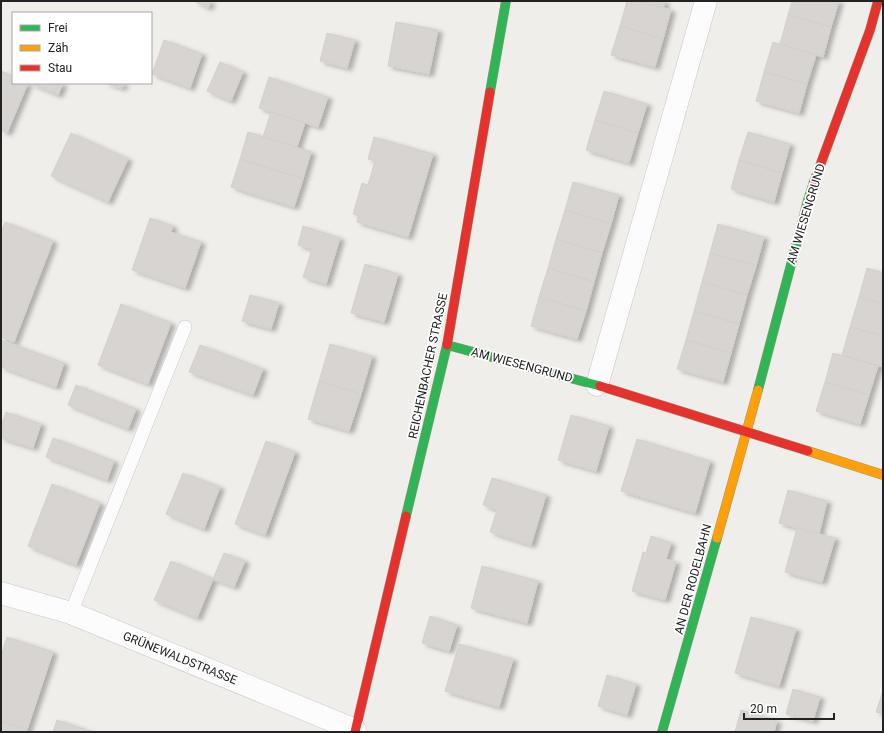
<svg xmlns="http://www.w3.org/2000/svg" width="884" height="733" font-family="Roboto,sans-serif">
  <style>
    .building { fill: #d7d4d2; stroke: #d3d0cc; filter: url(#shadow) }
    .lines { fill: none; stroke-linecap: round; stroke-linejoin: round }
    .lane-casing { stroke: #c9c8c7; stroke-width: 14 }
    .street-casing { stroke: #c9c8c7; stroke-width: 23 }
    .fast-casing { stroke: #999a82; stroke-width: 10 }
    .slow-casing { stroke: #999a82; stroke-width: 10 }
    .jam-casing { stroke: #999a82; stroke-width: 10 }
    .lane { stroke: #fdfcfc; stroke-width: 13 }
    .street { stroke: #fdfcfc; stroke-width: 22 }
    .fast { stroke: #30b455; stroke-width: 9 }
    .slow { stroke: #ff9f0a; stroke-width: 9 }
    .jam { stroke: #e5322d; stroke-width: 9 }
    .labels { text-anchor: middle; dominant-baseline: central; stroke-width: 3.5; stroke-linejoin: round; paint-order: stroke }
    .street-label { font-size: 12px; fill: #222; stroke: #fff }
  </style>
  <defs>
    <filter id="shadow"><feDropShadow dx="4.5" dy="2.5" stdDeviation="2" flood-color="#0004"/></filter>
  </defs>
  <rect width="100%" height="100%" fill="#f0eeeb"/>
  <g class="building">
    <path d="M194,1H211L208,8Z"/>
    <path d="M627,1H640L671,10L663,39L620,26Z"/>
    <path d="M640,1H665L663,8Z"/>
    <path d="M792,1H839L831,27L788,15Z"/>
    <path d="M788,15L831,27L823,57L780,44Z"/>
    <path d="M396,22L438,30L429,74L388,66Z"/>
    <path d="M620,26L663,39L655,67L611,55Z"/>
    <path d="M327,33L355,40L347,68L320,61Z"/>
    <path d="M164,40L202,54L190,88L152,74Z"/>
    <path d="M773,42L816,55L807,84L764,72Z"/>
    <path d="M220,62L243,72L231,101L207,91Z"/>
    <path d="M1,71L13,76V83H28L7,133L1,130Z"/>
    <path d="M764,72L807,84L799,113L756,101Z"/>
    <path d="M269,77L328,97L318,127L259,108Z"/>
    <path d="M29,83H63L58,95Z"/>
    <path d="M104,83H124L122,88Z"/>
    <path d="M604,91L647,104L638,133L595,120Z"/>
    <path d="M271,112L305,123L297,147L263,137Z"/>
    <path d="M595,120L638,133L629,163L586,150Z"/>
    <path d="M248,132L311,152L303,179L240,159Z"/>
    <path d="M748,132L790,144L782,173L739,160Z"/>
    <path d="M71,133L128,159L108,202L51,176Z"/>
    <path d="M374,137L433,154L408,237L357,222L359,216L353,214L362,183L368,185L375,161L368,159Z"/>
    <path d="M240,159L303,179L294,207L231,187Z"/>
    <path d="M739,160L782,173L774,202L731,189Z"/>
    <path d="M573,182L619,195L611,224L565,210Z"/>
    <path d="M565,210L611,224L602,253L556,239Z"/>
    <path d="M150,218L173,226L171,232L201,242L185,288L132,270Z"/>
    <path d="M5,222L53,241L14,342L1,337V233Z"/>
    <path d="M718,224L764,237L756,266L710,253Z"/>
    <path d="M303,226L340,238L326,284L303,277L312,249L298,245Z"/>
    <path d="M556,239L602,253L594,282L548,268Z"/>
    <path d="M710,253L756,266L747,295L702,282Z"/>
    <path d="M365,264L398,274L384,322L351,313Z"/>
    <path d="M548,268L594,282L586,311L539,297Z"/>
    <path d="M867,268L883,273V304L859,297Z"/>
    <path d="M702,282L747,295L739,324L694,311Z"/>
    <path d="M250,295L279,303L271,329L242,321Z"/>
    <path d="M539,297L586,311L577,339L531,326Z"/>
    <path d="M859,297L883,304V336L850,327Z"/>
    <path d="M121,304L171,323L148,384L98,365Z"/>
    <path d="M694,311L739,324L731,353L686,340Z"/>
    <path d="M850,327L883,336V367L842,355Z"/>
    <path d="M1,340L64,363L56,387L1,367Z"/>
    <path d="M686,340L731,353L723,382L677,369Z"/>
    <path d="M330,344L372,356L361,394L319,381Z"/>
    <path d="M200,345L263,369L253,395L189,372Z"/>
    <path d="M833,353L878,366L869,395L825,382Z"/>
    <path d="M319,381L361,394L349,431L308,419Z"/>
    <path d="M825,382L869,395L860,424L816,411Z"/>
    <path d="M76,385L136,409L128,429L68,405Z"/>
    <path d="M6,412L41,424L33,448L1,438V426Z"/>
    <path d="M571,415L609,426L596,471L558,460Z"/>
    <path d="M53,438L114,461L107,480L46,457Z"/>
    <path d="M637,439L710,461L695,513L621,491Z"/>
    <path d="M266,441L295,452L265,535L235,524Z"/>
    <path d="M183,473L220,487L204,529L166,514Z"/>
    <path d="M492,478L546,495L531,545L490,532L497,510L483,505Z"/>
    <path d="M52,484L100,503L76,565L28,546Z"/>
    <path d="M788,490L827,501L819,534L779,523Z"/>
    <path d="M797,528L835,538L822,582L785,572Z"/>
    <path d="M651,536L671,543L666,559L676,562L665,600L632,591L643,552L646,553Z"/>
    <path d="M224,553L245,561L234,587L213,579Z"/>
    <path d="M171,561L213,579L197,618L154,600Z"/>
    <path d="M482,566L538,581L527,623L471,608Z"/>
    <path d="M430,616L457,625L449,651L422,643Z"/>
    <path d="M751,617L796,629L779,686L735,673Z"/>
    <path d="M7,637L53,652L27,730L1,721V656Z"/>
    <path d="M459,644L513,659L499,707L445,691Z"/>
    <path d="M607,675L636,684L627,715L598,706Z"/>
    <path d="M793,689L820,697L813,721L786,714Z"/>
    <path d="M883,691V714L876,712Z"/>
    <path d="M741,710L777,721L774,732H735Z"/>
    <path d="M57,720L93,732H53Z"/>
    <path d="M1,721L27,730L26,732H1Z"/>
  </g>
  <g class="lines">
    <g class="lane-casing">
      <path id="lane" d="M71,613L185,327"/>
    </g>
    <g class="street-casing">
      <g id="street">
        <path d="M597,385L706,1"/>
        <path d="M1,593L71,613L355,730"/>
      </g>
    </g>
    <g class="fast-casing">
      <g id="fast">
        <path d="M490,92L506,1"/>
        <path d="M447,345L600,386"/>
        <path d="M758,390L808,200L814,182"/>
        <path d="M406,516L447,345"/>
        <path d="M662,732L717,538"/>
      </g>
    </g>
    <g class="slow-casing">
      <g id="slow">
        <path d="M808,451L883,475"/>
        <path d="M717,538L758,390"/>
      </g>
    </g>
    <g class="jam-casing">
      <g id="jam">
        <path d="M814,182L870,30L878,1"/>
        <path d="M447,345L490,92"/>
        <path d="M600,386L808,451"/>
        <path d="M355,732L406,516"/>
      </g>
    </g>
    <use href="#lane" class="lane"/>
    <use href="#street" class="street"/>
    <use href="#fast" class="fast"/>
    <use href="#slow" class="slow"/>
    <use href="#jam" class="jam"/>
  </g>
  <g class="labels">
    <g class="street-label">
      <text transform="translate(806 214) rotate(-73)">AM WIESENGRUND</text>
      <text transform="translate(522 365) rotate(15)">AM WIESENGRUND</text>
      <text transform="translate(428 366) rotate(-78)">REICHENBACHER STRASSE</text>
      <text transform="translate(693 579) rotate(-75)">AN DER RODELBAHN</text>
      <text transform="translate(180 658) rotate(22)">GRÜNEWALDSTRASSE</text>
    </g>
  </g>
  <rect width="884" height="733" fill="none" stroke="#222222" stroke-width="4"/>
  <rect x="12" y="12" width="140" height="72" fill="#ffffff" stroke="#a7a7a7"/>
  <rect x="20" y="25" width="20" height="6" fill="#30b455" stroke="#a7a7a7"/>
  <text x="48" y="32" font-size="12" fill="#222222">Frei</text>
  <rect x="20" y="45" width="20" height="6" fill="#ff9f0a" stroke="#a7a7a7"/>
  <text x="48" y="52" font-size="12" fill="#222222">Zäh</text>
  <rect x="20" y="65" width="20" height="6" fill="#e5322d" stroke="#a7a7a7"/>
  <text x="48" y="72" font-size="12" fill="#222222">Stau</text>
  <path d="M744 713v6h90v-6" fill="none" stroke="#222222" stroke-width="2"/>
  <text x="750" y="713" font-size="12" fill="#222222" stroke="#ffffff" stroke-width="3" paint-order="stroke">20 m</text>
</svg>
